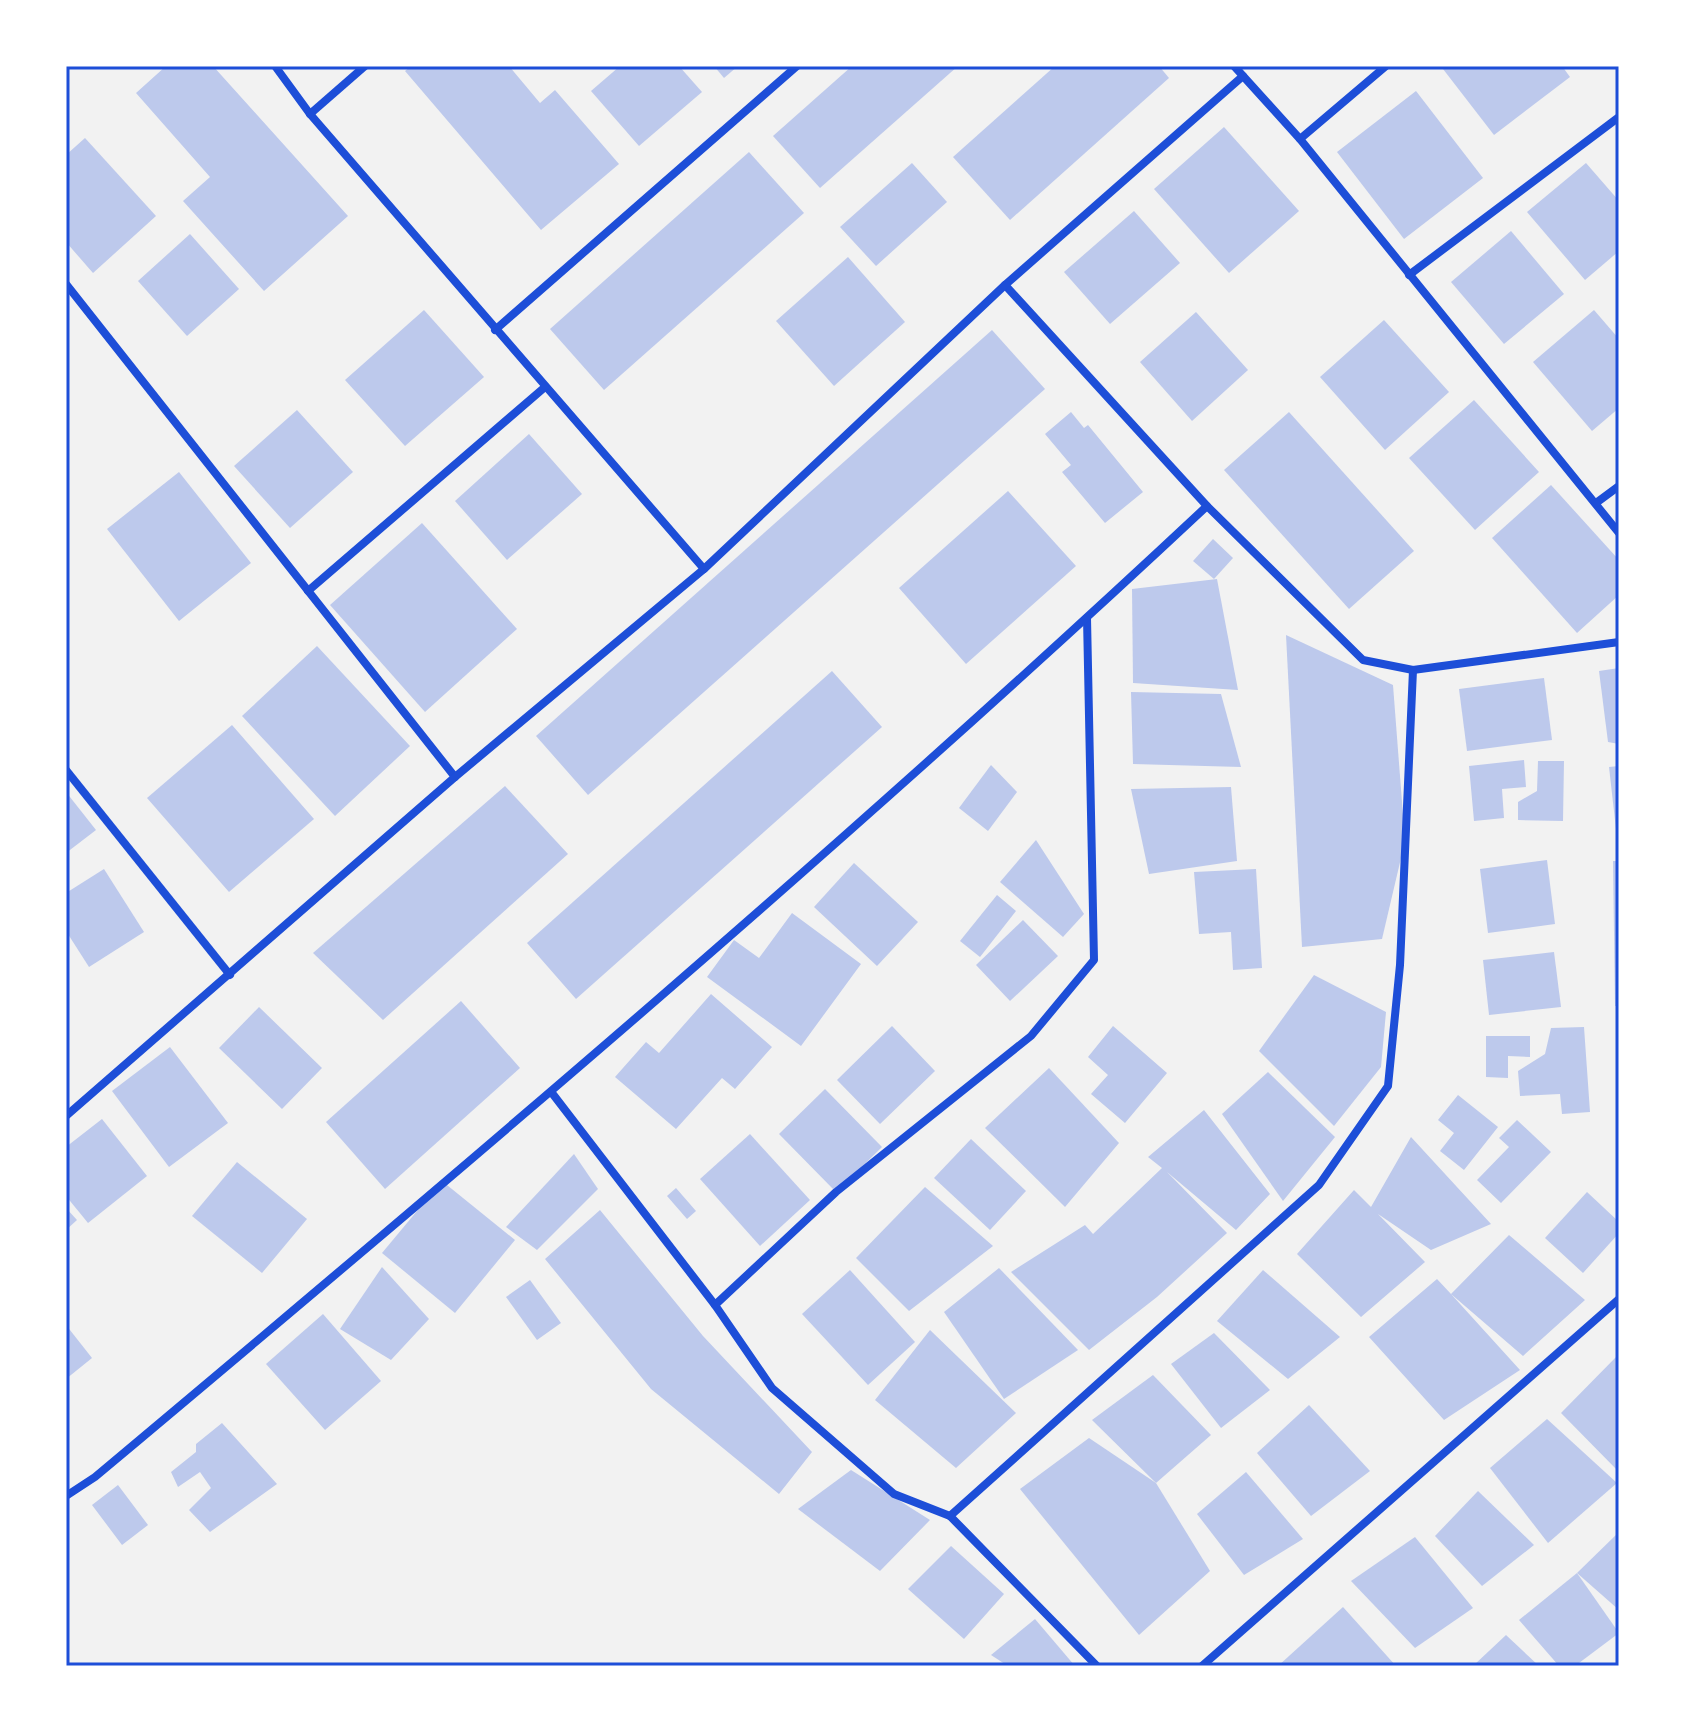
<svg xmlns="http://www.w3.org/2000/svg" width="1685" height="1732" font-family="'PT Sans Narrow',sans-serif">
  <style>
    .building { fill: #bdc9ec }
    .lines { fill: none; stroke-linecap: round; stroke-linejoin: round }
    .minor { stroke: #1d4ed8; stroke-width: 8 }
    .neatline { fill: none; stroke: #1d4ed8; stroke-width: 3 }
  </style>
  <rect width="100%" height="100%" fill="#f2f2f2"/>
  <g class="building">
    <path d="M166,66H213L348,216L264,291L183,201L210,177L136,93Z"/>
    <path d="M411,66H509L540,103L555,90L619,164L541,230L405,71Z"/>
    <path d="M620,66H679L702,92L639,146L591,91Z"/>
    <path d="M714,66H738L724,78Z"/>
    <path d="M852,66H958L820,188L773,136Z"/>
    <path d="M1055,66H1159L1169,78L1010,220L953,157Z"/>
    <path d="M1448,66H1562L1570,77L1494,135L1443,69Z"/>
    <path d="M1416,91L1483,178L1404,239L1337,152Z"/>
    <path d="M1224,127L1299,211L1229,273L1154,189Z"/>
    <path d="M85,138L156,216L93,273L66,242V155Z"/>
    <path d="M749,152L804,213L604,390L550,329Z"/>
    <path d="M912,163L947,202L876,266L840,227Z"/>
    <path d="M1586,163L1619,201V251L1585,280L1527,212Z"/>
    <path d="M1134,211L1180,263L1110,324L1064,272Z"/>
    <path d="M1511,231L1564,294L1504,344L1451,282Z"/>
    <path d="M190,234L239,289L187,336L138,281Z"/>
    <path d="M848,257L905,322L834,386L776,321Z"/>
    <path d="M424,310L484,377L405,446L345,380Z"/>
    <path d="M1594,310L1619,339V408L1592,431L1533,362Z"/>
    <path d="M1196,312L1248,370L1192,421L1140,362Z"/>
    <path d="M1384,320L1449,392L1385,450L1320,377Z"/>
    <path d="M992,330L1045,389L588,795L536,736Z"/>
    <path d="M1474,400L1539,472L1475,530L1409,458Z"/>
    <path d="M297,410L353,472L290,528L234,466Z"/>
    <path d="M1071,412L1084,428L1088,425L1143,492L1105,523L1062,472L1071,465L1045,434Z"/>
    <path d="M1289,412L1414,551L1349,609L1224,470Z"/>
    <path d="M529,434L582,494L507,560L455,501Z"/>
    <path d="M179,472L251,563L179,621L107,529Z"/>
    <path d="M1551,485L1619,560V595L1577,633L1492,538Z"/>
    <path d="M1008,491L1076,566L966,664L899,588Z"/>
    <path d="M422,523L517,629L425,712L330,605Z"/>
    <path d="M1213,539L1233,558L1214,579L1193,561Z"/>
    <path d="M1217,579L1238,690L1133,683L1132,589Z"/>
    <path d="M1286,635L1393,685L1405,841L1382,939L1302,947Z"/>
    <path d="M317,646L410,746L335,816L242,716Z"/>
    <path d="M1619,668V744L1608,742L1599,671Z"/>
    <path d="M832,671L882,727L576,999L527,943Z"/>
    <path d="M1544,678L1552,740L1467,751L1459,689Z"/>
    <path d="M1131,692L1221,694L1241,767L1133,764Z"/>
    <path d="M232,725L314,819L229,892L147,798Z"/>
    <path d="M1524,760L1526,787L1502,789L1504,818L1474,821L1469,766Z"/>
    <path d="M1538,761H1564L1563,821L1518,820V802L1537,791Z"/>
    <path d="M991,765L1017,792L988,831L959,808Z"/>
    <path d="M1619,766V838H1617L1609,767Z"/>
    <path d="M505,786L568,854L383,1020L313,953Z"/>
    <path d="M1231,787L1237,861L1149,874L1131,789Z"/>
    <path d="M66,792L96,830L66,853Z"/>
    <path d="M1036,840L1084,914L1063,937L1000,882Z"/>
    <path d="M1547,860L1555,924L1488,933L1480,869Z"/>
    <path d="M1613,861H1619V1006H1615Z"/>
    <path d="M854,863L918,922L877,966L814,907Z"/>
    <path d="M104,869L144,932L89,967L66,931V893Z"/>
    <path d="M1256,869L1262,968L1233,970L1231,932L1199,934L1194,872Z"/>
    <path d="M997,895L1016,911L980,957L960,941Z"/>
    <path d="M792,913L861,964L801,1046L707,977L734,940L759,958Z"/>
    <path d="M1023,920L1058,956L1010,1001L976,965Z"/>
    <path d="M1554,952L1561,1007L1489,1015L1483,960Z"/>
    <path d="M1314,975L1386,1012L1381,1067L1334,1126L1259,1051Z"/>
    <path d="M711,994L772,1047L735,1089L722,1078L676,1129L615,1077L646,1042L659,1053Z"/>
    <path d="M461,1001L520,1068L385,1189L326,1122Z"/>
    <path d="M259,1007L322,1068L282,1109L219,1048Z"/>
    <path d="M892,1026L935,1071L880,1124L837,1080Z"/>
    <path d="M1113,1026L1167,1073L1125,1123L1091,1094L1108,1075L1088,1057Z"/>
    <path d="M1584,1027L1590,1112L1562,1114L1560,1094L1520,1096L1518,1071L1545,1054L1551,1028Z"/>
    <path d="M1486,1036H1530V1057L1508,1056V1078L1486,1077Z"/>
    <path d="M170,1047L228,1123L169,1167L112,1091Z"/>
    <path d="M1049,1068L1119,1143L1065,1207L985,1128Z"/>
    <path d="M1268,1072L1335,1137L1283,1201L1222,1114Z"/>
    <path d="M825,1089L882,1147L836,1192L779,1134Z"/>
    <path d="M1458,1095L1498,1127L1464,1170L1440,1151L1454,1133L1438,1120Z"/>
    <path d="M1204,1110L1270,1194L1236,1230L1167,1172L1227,1233L1157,1297L1089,1350L1011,1272L1085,1225L1093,1234L1162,1168L1148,1157Z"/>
    <path d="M102,1119L147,1176L88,1223L66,1196V1147Z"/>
    <path d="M1517,1120L1551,1152L1501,1203L1477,1180L1509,1147L1499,1138Z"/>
    <path d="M750,1134L810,1200L760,1246L700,1179Z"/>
    <path d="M1411,1137L1491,1224L1431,1250L1378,1214L1425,1262L1361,1317L1297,1254L1354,1190L1371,1207Z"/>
    <path d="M971,1139L1026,1191L990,1230L934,1178Z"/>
    <path d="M574,1154L598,1189L537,1250L506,1227Z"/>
    <path d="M237,1162L307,1219L262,1273L192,1216Z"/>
    <path d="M442,1181L515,1240L455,1313L382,1253Z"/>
    <path d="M925,1187L993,1246L909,1311L856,1258Z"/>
    <path d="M676,1188L696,1211L687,1219L667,1196Z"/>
    <path d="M1587,1192L1619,1222V1233L1583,1273L1545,1238Z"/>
    <path d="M66,1208L77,1220L66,1230Z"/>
    <path d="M600,1210L703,1336L812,1452L779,1494L651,1389L545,1259Z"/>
    <path d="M1509,1235L1585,1300L1523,1356L1451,1294L1520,1370L1444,1420L1369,1337L1437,1279L1451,1294Z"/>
    <path d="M382,1267L429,1319L391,1360L340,1329Z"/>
    <path d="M999,1268L1078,1350L1004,1399L944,1312Z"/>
    <path d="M850,1270L915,1342L868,1385L802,1314Z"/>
    <path d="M1263,1270L1340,1337L1288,1379L1217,1321Z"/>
    <path d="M530,1280L561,1323L537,1340L506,1297Z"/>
    <path d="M323,1314L381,1381L325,1430L266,1364Z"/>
    <path d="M66,1325L92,1358L66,1379Z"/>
    <path d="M930,1330L1016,1413L956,1468L875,1400Z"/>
    <path d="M1214,1333L1270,1390L1221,1428L1171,1364Z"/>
    <path d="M1619,1354V1472L1561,1413Z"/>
    <path d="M1153,1375L1211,1435L1156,1483L1092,1420Z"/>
    <path d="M1309,1405L1370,1471L1311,1516L1257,1453Z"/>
    <path d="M1547,1419L1617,1483L1548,1543L1490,1468Z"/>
    <path d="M222,1423L277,1484L210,1532L189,1510L211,1488L200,1472L178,1487L171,1472L196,1452V1444Z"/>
    <path d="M1089,1438L1156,1483L1210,1571L1139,1635L1020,1489Z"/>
    <path d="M851,1470L930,1520L880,1571L798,1509Z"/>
    <path d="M1246,1472L1303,1539L1244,1575L1197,1514Z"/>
    <path d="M118,1485L148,1525L122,1545L92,1505Z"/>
    <path d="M1478,1491L1534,1545L1482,1586L1435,1536Z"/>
    <path d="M1619,1532V1610L1577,1573Z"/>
    <path d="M1415,1537L1473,1608L1415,1648L1351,1581Z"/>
    <path d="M951,1546L1004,1594L964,1639L908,1589Z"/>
    <path d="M1577,1573L1619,1633L1575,1666H1559L1519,1620Z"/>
    <path d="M1343,1607L1396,1666H1278Z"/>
    <path d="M1035,1619L1075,1666H1008L991,1655Z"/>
    <path d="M1506,1635L1539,1666H1473Z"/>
  </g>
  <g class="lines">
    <g class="minor">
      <path d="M275,66L310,114L704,569"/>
      <path d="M1234,66L1300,139L1619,533"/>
      <path d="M310,114L365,66"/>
      <path d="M1300,139L1386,66"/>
      <path d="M1409,275L1619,117"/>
      <path d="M66,284L455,777"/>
      <path d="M1005,285L1207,506L1363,660L1413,670L1619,642"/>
      <path d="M495,330L797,66"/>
      <path d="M1596,503L1619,486"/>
      <path d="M308,591L545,387"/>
      <path d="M66,770L230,975"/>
      <path d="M552,1093L715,1305L772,1388L894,1494L950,1516L1097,1666"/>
      <path d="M66,1116L455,777L704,569L1005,285L1243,76"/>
      <path d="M715,1305L836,1192L1031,1036L1094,960L1087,618"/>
      <path d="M66,1496L95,1477C472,1161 848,842 1207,506"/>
      <path d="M950,1516L1319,1185L1388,1086L1400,965L1413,670"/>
      <path d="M1202,1666L1619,1299"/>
    </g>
  </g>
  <rect width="1685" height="1732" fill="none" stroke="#ffffff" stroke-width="136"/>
  <rect x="68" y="68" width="1549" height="1596" class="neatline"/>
</svg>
